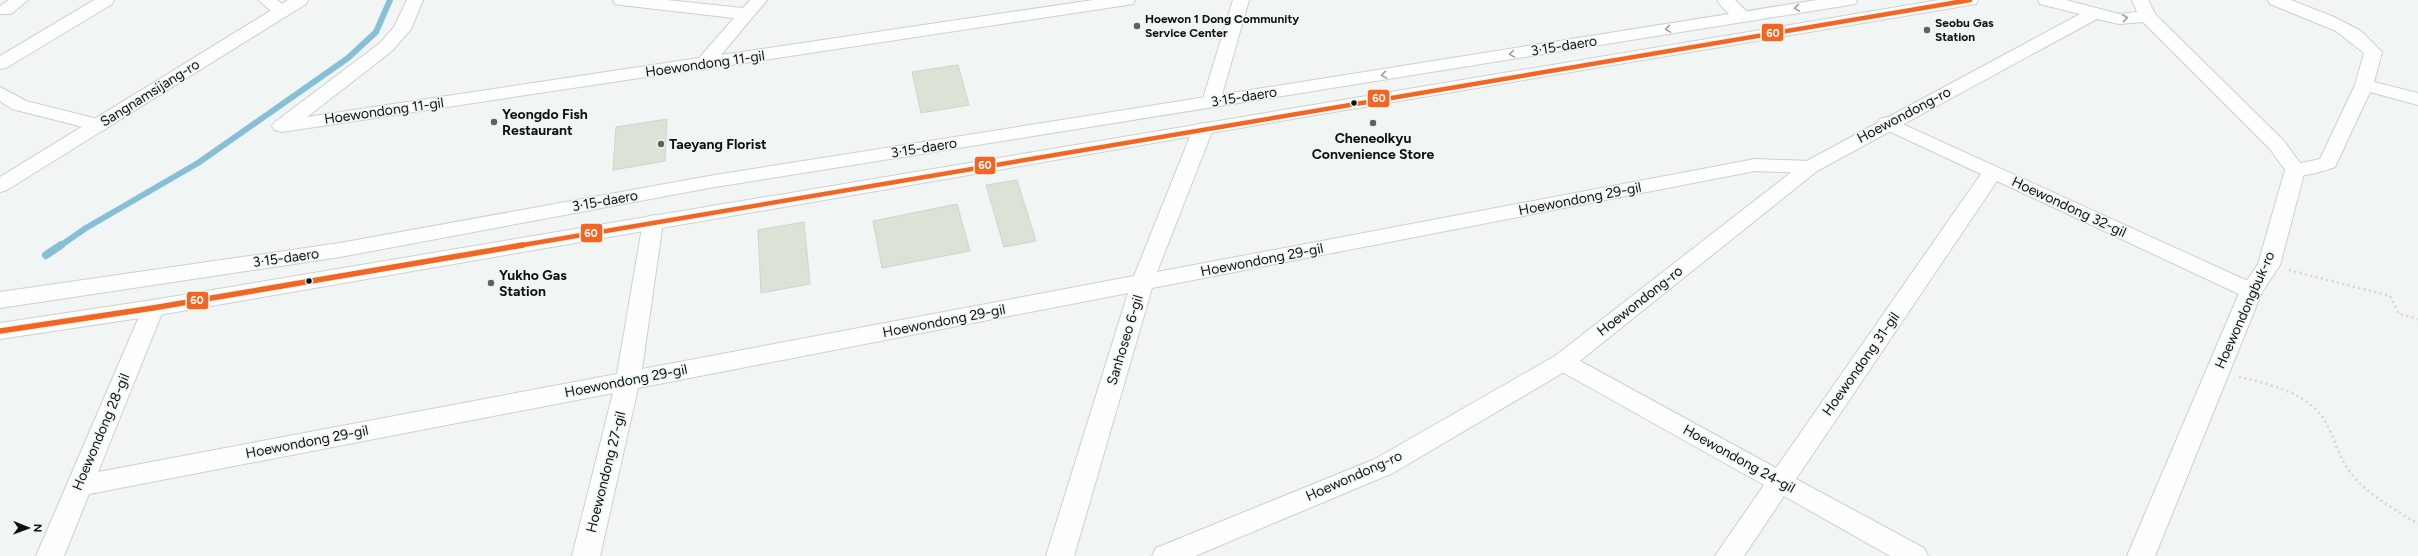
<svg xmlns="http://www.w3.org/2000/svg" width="2418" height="556" font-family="Figtree,sans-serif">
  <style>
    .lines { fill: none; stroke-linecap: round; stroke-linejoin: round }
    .stream-far1 { stroke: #87c0d6; stroke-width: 6 }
    .stream { stroke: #87c0d6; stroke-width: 8 }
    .building { fill: #dbe3d6; stroke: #d0d3d0 }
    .minor-casing { stroke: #ced0cf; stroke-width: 2 }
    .major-casing { stroke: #ced0cf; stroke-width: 2 }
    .path { stroke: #d4d5d4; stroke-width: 2.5; stroke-dasharray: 2 3.5; stroke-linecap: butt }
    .minor { fill: #fdfefd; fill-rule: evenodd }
    .major { fill: #fdfefd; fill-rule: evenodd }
    .bus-1-far1-casing { stroke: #eff7f2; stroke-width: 7 }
    .bus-1-casing { stroke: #eff7f2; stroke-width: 8 }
    .bus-1-far1 { stroke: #f26522; stroke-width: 4.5 }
    .bus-1 { stroke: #f26522; stroke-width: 5.5 }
    .oneway { stroke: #9e9f9e }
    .poi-dot { fill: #5e615f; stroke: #eff7f2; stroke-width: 1.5 }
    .bus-dot { fill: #0f1110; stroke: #eff7f2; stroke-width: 1.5 }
    .labels { text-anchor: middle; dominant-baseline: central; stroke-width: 3; stroke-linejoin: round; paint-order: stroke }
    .far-poi-label { font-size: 12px; font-weight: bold; fill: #0f1110; stroke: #eff7f2; text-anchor: start }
    .street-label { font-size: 14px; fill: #0f1110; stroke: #eff7f2 }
    .poi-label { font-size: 14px; font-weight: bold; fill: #0f1110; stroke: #eff7f2; text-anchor: start }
    .line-badge { stroke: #eff7f2; stroke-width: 1.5 }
    .badge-label { font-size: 11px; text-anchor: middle; font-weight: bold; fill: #fff }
  </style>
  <rect width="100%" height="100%" fill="#f1f5f3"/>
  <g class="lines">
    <path class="stream-far1" d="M60,246L86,228L198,163L348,58L376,32L390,0"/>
    <path class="stream" d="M46,255L61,245"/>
  </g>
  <g class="building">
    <path d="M958,65L969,105L921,113L912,72Z"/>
    <path d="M667,119L665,161L613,170L616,127Z"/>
    <path d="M1017,180L1036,241L1004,247L986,185Z"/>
    <path d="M957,204L970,251L882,268L873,221Z"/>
    <path d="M804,222L810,284L761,293L758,230Z"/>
  </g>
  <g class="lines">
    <g class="minor-casing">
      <g id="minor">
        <path d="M9,0H28L11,14H0V6Z"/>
        <path d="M94,0H114L112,4L6,68L0,69V56Z"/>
        <path d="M258,0H277L291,11L288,15H276Z"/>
        <path d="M407,0H423L411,29L392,51L307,117L699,58L734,18L621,5L615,4L613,0H667L743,8L750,0H767L721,55L1093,0H1135L1133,4L1127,5L711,68L703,70L699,69L282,132L275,130L272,126L275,122L380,43L394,27Z"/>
        <path d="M1233,0H1249L1220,102L1218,106H1204L1202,102Z"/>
        <path d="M1717,0H1735L1752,17L1749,21C1736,24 1724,10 1717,0Z"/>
        <path d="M2268,0H2291L2334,17L2361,31L2382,52L2374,82L2418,93V105L2370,92L2335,167C2320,172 2304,178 2288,174L2285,170L2288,166L2320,159L2355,85L2364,53L2336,31L2270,4Z"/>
        <path d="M0,87L26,101L106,121L109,125L106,129L99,131L12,109L0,101Z"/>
        <path d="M1887,117L2259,286L2262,291L2259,296L2251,299L2243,296L1997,181L1796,479L1924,548L1928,556H1890L1784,496L1744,556H1715L1764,485L1555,368L1551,362L1555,356L1563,354L1571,356L1776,468L1981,174L1880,127L1877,123L1880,119Z"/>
        <path d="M1203,123L1210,125L1213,129L1157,272L1755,159L1810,161L1817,163L1820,167L1817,171L1810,173L1755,171L1152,288L1074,556H1046L1128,293L638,388L600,556H572L613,393L89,494L64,556H36L145,303L153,300L161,303L164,308L98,472L617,374L643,222L646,217L653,215L660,217L663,222L642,369L1134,276L1193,129L1196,125Z"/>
      </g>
    </g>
    <g class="major-casing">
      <g id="major">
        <path d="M288,0H308L306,4L7,190L0,192V177Z"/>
        <path d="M1817,0H1857L1855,4L1849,5L709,188L340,257L0,308V292L340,243L709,176Z"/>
        <path d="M1939,0H1978L1976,4L1970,5L1292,119L153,316L0,339V323L153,300Z"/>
        <path d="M2038,0H2066L2119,14L2137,12L2132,0H2148L2155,14L2284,141L2305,170L2280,265L2262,292L2155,556H2127L2240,291L2258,264L2285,170L2270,149L2143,22L2119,24L2097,19L1817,171L1571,368L1393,473L1195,556H1152L1156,548L1375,459L1555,356L1803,163L2080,14L2040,4Z"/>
      </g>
    </g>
    <g class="path">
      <path d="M2289,270L2390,296L2399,314L2418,319"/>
      <path d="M2239,377C2269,384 2310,393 2326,423C2335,439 2339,458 2350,472C2367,495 2395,509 2418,524"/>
    </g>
    <use href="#minor" class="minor"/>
    <use href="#major" class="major"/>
    <g class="bus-1-far1-casing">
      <path id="bus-1-far1" d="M517,246L1970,0"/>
    </g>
    <g class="bus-1-casing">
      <path id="bus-1" d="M0,331L153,308L523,245"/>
    </g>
    <use href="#bus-1-far1" class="bus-1-far1"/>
    <use href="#bus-1" class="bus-1"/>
  </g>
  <defs><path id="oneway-chevron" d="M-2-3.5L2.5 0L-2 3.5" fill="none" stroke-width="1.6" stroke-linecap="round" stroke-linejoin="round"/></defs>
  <g class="oneway">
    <use href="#oneway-chevron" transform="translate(1797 8) rotate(171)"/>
    <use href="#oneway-chevron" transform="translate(2125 18) rotate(-6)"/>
    <use href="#oneway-chevron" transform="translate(1668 29) rotate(171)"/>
    <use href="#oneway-chevron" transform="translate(1512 54) rotate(171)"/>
    <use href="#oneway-chevron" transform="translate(1384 75) rotate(171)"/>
  </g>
  <g class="poi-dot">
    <circle cx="1137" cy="26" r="4"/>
    <circle cx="1927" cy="30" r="4"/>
    <circle cx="494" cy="122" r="4"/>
    <circle cx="1373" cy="123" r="4"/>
    <circle cx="661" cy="144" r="4"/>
    <circle cx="491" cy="283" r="4"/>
  </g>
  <g class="bus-dot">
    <circle cx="1354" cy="103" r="3.5"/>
    <circle cx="309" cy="281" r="3.5"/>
  </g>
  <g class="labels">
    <g class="far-poi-label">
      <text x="1145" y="19">Hoewon 1 Dong Community<tspan x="1145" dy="14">Service Center</tspan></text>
      <text x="1935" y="23">Seobu Gas<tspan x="1935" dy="14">Station</tspan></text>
    </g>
    <g class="street-label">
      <text transform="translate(1564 46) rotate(-9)">3·15-daero</text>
      <text transform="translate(705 64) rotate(-8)">Hoewondong 11-gil</text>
      <text transform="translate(150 93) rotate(-32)">Sangnamsijang-ro</text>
      <text transform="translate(1244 97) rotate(-9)">3·15-daero</text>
      <text transform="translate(384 111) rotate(-8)">Hoewondong 11-gil</text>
      <text transform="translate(1904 115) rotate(-28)">Hoewondong-ro</text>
      <text transform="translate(924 148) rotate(-9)">3·15-daero</text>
      <text transform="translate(1580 199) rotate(-11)">Hoewondong 29-gil</text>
      <text transform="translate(605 201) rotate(-10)">3·15-daero</text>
      <text transform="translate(2069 207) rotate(25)">Hoewondong 32-gil</text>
      <text transform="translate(286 258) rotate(-8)">3·15-daero</text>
      <text transform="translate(1262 260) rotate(-11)">Hoewondong 29-gil</text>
      <text transform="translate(1640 301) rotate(-38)">Hoewondong-ro</text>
      <text transform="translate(2245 310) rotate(-66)">Hoewondongbuk-ro</text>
      <text transform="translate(944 321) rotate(-11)">Hoewondong 29-gil</text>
      <text transform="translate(1125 340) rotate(-73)">Sanhoseo 6-gil</text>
      <text transform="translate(1861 364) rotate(-55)">Hoewondong 31-gil</text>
      <text transform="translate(626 381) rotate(-11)">Hoewondong 29-gil</text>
      <text transform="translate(101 432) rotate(-67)">Hoewondong 28-gil</text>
      <text transform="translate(307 442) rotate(-11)">Hoewondong 29-gil</text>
      <text transform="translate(1739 459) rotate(29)">Hoewondong 24-gil</text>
      <text transform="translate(606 472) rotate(-76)">Hoewondong 27-gil</text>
      <text transform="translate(1354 476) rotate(-24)">Hoewondong-ro</text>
    </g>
    <g class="poi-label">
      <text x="502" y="114">Yeongdo Fish<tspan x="502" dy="16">Restaurant</tspan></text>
      <text x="1373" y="138" text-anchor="middle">Cheneolkyu<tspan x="1373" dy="16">Convenience Store</tspan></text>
      <text x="669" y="144">Taeyang Florist</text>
      <text x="499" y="275">Yukho Gas<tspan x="499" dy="16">Station</tspan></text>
    </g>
  </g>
  <g class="line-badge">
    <rect x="1761" y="23" width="23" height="19" rx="4" fill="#f26522"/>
    <rect x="1367" y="89" width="23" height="19" rx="4" fill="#f26522"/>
    <rect x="974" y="156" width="22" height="19" rx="4" fill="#f26522"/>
    <rect x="580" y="223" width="23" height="20" rx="4" fill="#f26522"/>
    <rect x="186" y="291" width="23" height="19" rx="4" fill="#f26522"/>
  </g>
  <g class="badge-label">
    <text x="1773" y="37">60</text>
    <text x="1379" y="102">60</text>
    <text x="985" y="169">60</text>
    <text x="591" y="237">60</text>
    <text x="197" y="304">60</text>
  </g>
  <g transform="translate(28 528) rotate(91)" stroke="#eff7f2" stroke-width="3" paint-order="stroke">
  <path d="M0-3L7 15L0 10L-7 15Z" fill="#0f1110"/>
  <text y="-6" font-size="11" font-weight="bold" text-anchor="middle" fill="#0f1110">N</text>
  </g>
</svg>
